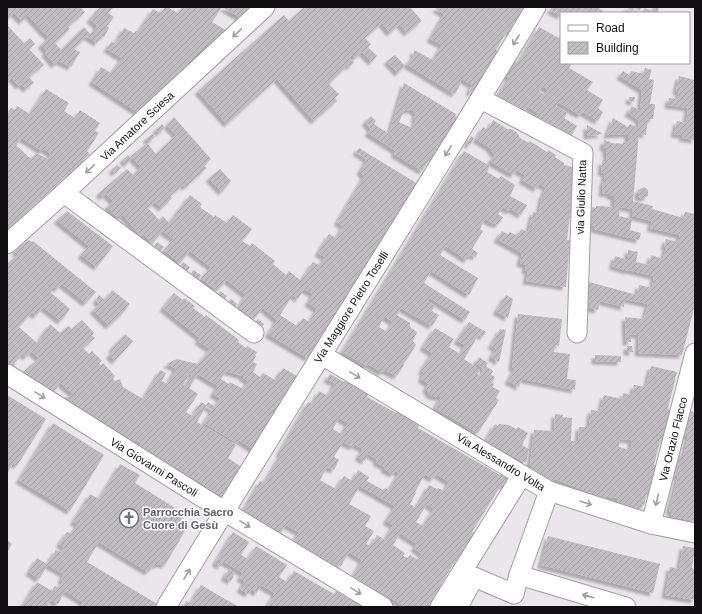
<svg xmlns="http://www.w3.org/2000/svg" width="702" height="614" font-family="Arial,sans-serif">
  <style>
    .building { fill: url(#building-hatch); fill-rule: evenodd; filter: url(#shadow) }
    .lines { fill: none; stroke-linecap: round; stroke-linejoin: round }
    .minor-casing { stroke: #a19ca2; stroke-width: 21 }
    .minor { stroke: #fff; stroke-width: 19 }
    .oneway { stroke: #9f9f9f }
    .labels { text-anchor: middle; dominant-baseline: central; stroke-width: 3; stroke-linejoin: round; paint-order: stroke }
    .street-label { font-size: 11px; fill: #100e10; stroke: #fff }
    .worship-label { font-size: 11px; font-weight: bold; fill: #5b616d; stroke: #fff; text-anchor: start }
  </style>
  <defs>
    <pattern id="building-hatch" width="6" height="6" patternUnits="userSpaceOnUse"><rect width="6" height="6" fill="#c0bcc1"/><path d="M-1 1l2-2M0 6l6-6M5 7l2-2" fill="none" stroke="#a4a0a5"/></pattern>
    <filter id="shadow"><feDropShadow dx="-3.5" dy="3.5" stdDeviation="1" flood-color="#0004"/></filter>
  </defs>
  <rect width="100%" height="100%" fill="#ebe6ec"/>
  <g class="building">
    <path d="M7,7H80L85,12L68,27L70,29L55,43L61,50L84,27L90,34L95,30L97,26L90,19L100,7H114L108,13L114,17L107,26L109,28L104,37L102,36L97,43L87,36L74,49L80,52L71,67L59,61L55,65L45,53L47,51L41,45L49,37L46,34H45L28,15L22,21L14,13L10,17L7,14Z"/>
    <path d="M165,7H167L178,13L182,7H222L212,22L227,31L149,101L152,103L142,112L139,110L137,112L92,82L101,67L111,73L122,58L107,49L111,42L115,43L124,28L134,33L136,31L138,32L153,9L161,13Z"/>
    <path d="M222,7H249L251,9L241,18Z"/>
    <path d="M304,7H410L422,21L407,33L400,24L390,33L382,23L365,38L371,44L368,47L377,56L372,62L362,52L355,58L352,55L349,57L354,63L349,67L348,65L329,84L339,94L335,98L337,101L314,121L277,79L227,124L198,91L284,15L289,21Z"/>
    <path d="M438,7H526L511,33L507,31L496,50L498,51L478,86L474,84V85L475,89L471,93L469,92L472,85L462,79L460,82L461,83L455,94L406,64L413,57L414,50L433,60L442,45L430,39L444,14L436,9Z"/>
    <path d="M552,7H597L606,13H561V16L550,10Z"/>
    <path d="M626,7H642L640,11L634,8L632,11Z"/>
    <path d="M653,7H656L659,9L658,13H642L645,8L651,11Z"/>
    <path d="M7,25L24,43L30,38L35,44L29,49L44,65L29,77L34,83L26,89L22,84L19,86L12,78L7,82Z"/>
    <path d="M539,27L559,38L561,35V63H572L569,68L593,82L587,90L603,100L598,108L603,112L598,121L583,112L580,115L558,102L556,106L567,113L564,118L577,126L570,138L536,117L538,113L527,106L525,111L498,95L509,77L506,76L515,61L518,63ZM542,86L548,90L544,95L539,91Z"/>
    <path d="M395,55L405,66L398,73L387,61Z"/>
    <path d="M645,68L652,70L649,79L654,80L650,104H655L653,119H648L646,135L639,133L633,201L653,206L652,209L683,218L685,212L695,214V305L682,355L638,353L639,335L631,334V342H626L625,317L644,319L648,304L625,299L624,307L600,301L598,310L586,307L588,296H584V285H589V282L637,295L639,285L652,288L654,276L628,270V271L612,266L615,256L628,260V250L638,252L636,262L649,265L651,255L663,259L666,247L664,246L666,239L678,242L680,235L650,228L652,221L632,216L633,209L620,207L619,216L632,219L630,230L641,233L639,240L594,229L595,226L591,225L592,207L596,208V206L614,207V196H610V194L602,193L603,181H604L605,173L601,172L602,161L606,162L607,154H606V148H603L604,140L611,142V143L616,144V143L623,144V142L628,143V134L607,135L613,118L628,127L630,124L638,128L639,120L628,113L632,106L640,111L642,90L620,76L623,71L629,75L631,71L643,74Z"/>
    <path d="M679,76L695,80V140L682,138L683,135L674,134L677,121L686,123L688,108L668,105L669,98L677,99L679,92L676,91Z"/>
    <path d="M404,83L456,114L455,116L459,118L442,145L439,143L436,147L440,149L434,159L431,157L422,171L394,154L396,151L368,133L371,129L365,122L371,116L376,121L374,124L389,134ZM405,109L409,111L410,109L416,113L414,119L416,120L412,128L399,122Z"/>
    <path d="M46,89L69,103L64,111L75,118L80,110L100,123L95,131L99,133L87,151L90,154L83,160L86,163L73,175L70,172L28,211L30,214L10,232L8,229L7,230V140L10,137L7,135V114L11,108L15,110L17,106L30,114ZM22,138L42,151L44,149L51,154L48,159L36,153L31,159L16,145Z"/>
    <path d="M629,97H635L634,102L629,101Z"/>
    <path d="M174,117L211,159L204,166L207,168L186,187L183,185L170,196L172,198L162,208L155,202L148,208L159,220L163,216L169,223L190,195L202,204L200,207L214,217L215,215L227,223L233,215L252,229L242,241L250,246L252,243L275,261L273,264L286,275L289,271L301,281L313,262L319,265L325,257L318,253L329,234L336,238L343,226L337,222L364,176L360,171L367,159L356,152L359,148L418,184L401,212L397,211L395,215L399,216L385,240L381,238L380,242L383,243L367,268L364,266L362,270L365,272L352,295L348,293L308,358L268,334L277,320L263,308L254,319L238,307L246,295L227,280L217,291L201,278L211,267L190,251L180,263L164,250L174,239L163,231L152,244L144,234L141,236L123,215L119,219L107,207L113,201L106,194L103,197L99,193L127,169L133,175L141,167L131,156L147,143L156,154L176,135L167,125ZM304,289L313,294L308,303L317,309L309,322L303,318L297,326L280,315L293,295L298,299Z"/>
    <path d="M493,120L507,129H511L516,132L518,134L520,138L529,143L530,141L547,152L548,150L556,155L555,157L564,163V165L576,168L575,190L571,206L574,205L573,214H570L567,240H570L566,287L526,281L528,271L525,270L526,265L520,263L522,253L497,239L502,231L508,234L510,232L518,236L521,229L528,232L533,212L539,213L542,195H543L546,187L539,184L537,189L522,180L525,175L516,170L514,175L491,162L492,160L491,159L492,157L494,158L495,154L493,153L490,148L476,139L483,127L486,129L490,126Z"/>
    <path d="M162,124L165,128L159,133L156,130Z"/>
    <path d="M587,125L603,134L587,136Z"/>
    <path d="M152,134L155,137L149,142L146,139Z"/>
    <path d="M471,136L474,138L470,145L467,144Z"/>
    <path d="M464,151L490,166L487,172L499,179L501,176L515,185L510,196L527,205L521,215L511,209L509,211L503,207L498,214L503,217L498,225L495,223L494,224L485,219L480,229L483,231L472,249L478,253L475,257L470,254L467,260L446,246L440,255L478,278L469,295L431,271L424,283L470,312L465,320L430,298L427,301L435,306L432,311L439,315L432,326L401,308L397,315L410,323V327L417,332L413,341L416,345L403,365H404L397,376L384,370L383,372H381L368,364L367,366L342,352ZM384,316L393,322L387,332L379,327Z"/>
    <path d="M128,155L132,159L126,164L123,160Z"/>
    <path d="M117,165L121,168L115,173L112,170Z"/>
    <path d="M220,169L231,181L222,192L209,178Z"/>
    <path d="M644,187L648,190V196L642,199L638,196V190Z"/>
    <path d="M67,211L113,246L97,267L81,255L89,246L57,220Z"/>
    <path d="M28,240L32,242L33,241L96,292L86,303L62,284L57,289L55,287L50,292L70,309L61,321L43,307L36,316L32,312L19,327L37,343L50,324L60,333L68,326L72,329L82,320L94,333L92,336L95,338L83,348L89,354L92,351L102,361L99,363L101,365L103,363L115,376L113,379L115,381L120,379L123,387L143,399L160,370L166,373L162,381L167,384L176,368L166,364L177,359L198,364L210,349L198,341L200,338L163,308L174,293L183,300L184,298L195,306L193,308L205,317L206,315L239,340L238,342L246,348L247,346L257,352L255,355L256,356L253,362L257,364L253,372L260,377L263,373L275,380L283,368L297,376L254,450L239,440L237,443L204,423L212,410L206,406L197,422L236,445L228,458L243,468L225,501L201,487L203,483L196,480L194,483L185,477L187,474L182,471L180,474L171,469L174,466L140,446L141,443L135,439L134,442L63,398L74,395L61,383L53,392L22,373L39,358L31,351L27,357L22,354L11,368L7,365V359L8,357L7,356V264L18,254L15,251ZM226,371L243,376V378L248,381L243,389L230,382L229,384L221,379ZM190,373L192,375L185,386L183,385ZM198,374L218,386L213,394L220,398L215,407L208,402L206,405L201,402L192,416L186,412L198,394L189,388Z"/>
    <path d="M157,242L164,247L161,251L154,246Z"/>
    <path d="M183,262L190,267L187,271L180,266Z"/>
    <path d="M193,270L201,275L198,280L191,275Z"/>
    <path d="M112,290L130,304L122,314L109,326L93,310L100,304L96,301L99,295L105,300Z"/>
    <path d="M220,291L227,296L224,299L217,295Z"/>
    <path d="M506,295L513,299L508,318L496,311Z"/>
    <path d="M231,299L237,304L234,308L228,303Z"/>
    <path d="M518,314L562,319L559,346L555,345L554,352L570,354L567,379L576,380L575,390L522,379L519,387L508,381L515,368H512Z"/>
    <path d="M258,319L264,324L261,328L254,323Z"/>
    <path d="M469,322L486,332L483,337L479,334L464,359L480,370L477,374L480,376L484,369L476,363L479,357L488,363L486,366L493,371L491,375L495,377L492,383L494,384L493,387L500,391L496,398L499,400L478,433L435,408L441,397H436L430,395L427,390L426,388L429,384L421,379L424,372L421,371L432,353L423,347L435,328L454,339L449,347L460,354L465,345L457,341Z"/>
    <path d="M500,329L506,330L499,362L491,357L496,348L491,346Z"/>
    <path d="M125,334L133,341L115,361L109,355L114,350L112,348Z"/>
    <path d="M627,346H632L633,352H627Z"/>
    <path d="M595,355L621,356V362L595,361Z"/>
    <path d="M651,366L677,372L668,408L671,412L664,440L660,441L654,465H659L652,493L647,492L644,505H643L641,509L617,502V498L614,497L613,498L606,496L605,500L585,494L586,491L555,479L552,482L531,469L533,467L530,465L534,430L554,431L555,414L563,415L562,417L572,418L571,441H578L579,427H589L591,410L600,411L604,395L622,399L623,393L632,395L634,385L646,387ZM620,439L631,440V447L630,450L619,447Z"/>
    <path d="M330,374L344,382L346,380L369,393L367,397L396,413L397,410L412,419L411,420L419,425L418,428L500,475L501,473L510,478L504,487L501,485L472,532L475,533L454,564H453L433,599L435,600L431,607H406L353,576L362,560L349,552L341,566L339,565L336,570L298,548L300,544L294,541L299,532L286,525L280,534L242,512L260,481L264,483L281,454L279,453L308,402L312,404L319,391L328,396L335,383L327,379ZM339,418L348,423L341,434L333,429ZM343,442L353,447L354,444L363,449L358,457L365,461L368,454L377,459L376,462L385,467L384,469L393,474L395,471L399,473L389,490L385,488L383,490L367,481L369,477L358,470L353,481L344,476L336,489L320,480L327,467L334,470L339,460L334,457ZM425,474L433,479L436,474L449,482L444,491L438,488L437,489L429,485L416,508L410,504L416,493L415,492ZM360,486L395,506L386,521L393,525L385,540L377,535L371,546L366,544L374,531L365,526L371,516L349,504ZM427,504L434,509L423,526L416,522ZM400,533L417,544L414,548L422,554L418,560L410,555L408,558L403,556L405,553L393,545Z"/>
    <path d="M7,395L46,419L17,466L13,463L7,474Z"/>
    <path d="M691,411L695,413V521L671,517L672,512L669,511L678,476L674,475L679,455L683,457L688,436L685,435Z"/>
    <path d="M53,423L104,455L70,511L19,480Z"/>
    <path d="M495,424L498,426L499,424L509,425L516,429L518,427L528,433L522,445L529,449L526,463L515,457L514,459L486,442L488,439L487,438Z"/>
    <path d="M120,464L140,475L135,483L185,514L180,522L182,529L185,531L165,565L160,564L155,565L152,567L148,572L99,542L87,562L159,605L158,607H80L83,602L65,591L58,604L51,600L47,607H45L40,604L39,607H22L37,582L52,591L55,586L59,588L63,581L61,579L64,574L48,565L39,579L29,572L37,558L47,564L56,550L61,552L64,547L59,544L67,532L72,534L75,528L78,524L73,522L90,494L99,499Z"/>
    <path d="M233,532L249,542L241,555L248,559L256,546L287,565L279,577L287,582L294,571L334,594L336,591L363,607H268L267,606L275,593L261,585L257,593L252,589L248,594L240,589L245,581L240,578L243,573L223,561L221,566L215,563Z"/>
    <path d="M548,536L660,564L653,593L541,565Z"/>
    <path d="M7,540L12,544L7,552Z"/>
    <path d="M683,546L695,548L692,568L695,569V600L665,595L670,567L679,569Z"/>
    <path d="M229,569L235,573L231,581L224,577Z"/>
    <path d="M201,585L239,607H183L186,601L191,603Z"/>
  </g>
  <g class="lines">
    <g class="minor-casing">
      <g id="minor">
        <path d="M481,99L583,153L577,333"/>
        <path d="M64,193L254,333"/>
        <path d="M7,244L64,193L265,7"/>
        <path d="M322,355L522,475L549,491L651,524L695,533"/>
        <path d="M7,374L224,511L383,607"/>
        <path d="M651,524L695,353"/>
        <path d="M519,575L626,607"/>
        <path d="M166,607C288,406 415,208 536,7"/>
        <path d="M440,607L522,475"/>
        <path d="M458,607L474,577L514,594L519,575L549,491"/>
      </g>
    </g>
    <use href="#minor" class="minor"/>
  </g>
  <defs><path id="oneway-shaft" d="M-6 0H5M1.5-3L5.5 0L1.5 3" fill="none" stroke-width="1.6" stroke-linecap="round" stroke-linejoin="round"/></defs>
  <g class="oneway">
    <use href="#oneway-shaft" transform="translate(237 33) rotate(137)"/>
    <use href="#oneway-shaft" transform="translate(516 40) rotate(121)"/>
    <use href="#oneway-shaft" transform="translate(448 151) rotate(122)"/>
    <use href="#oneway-shaft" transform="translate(90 169) rotate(137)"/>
    <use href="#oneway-shaft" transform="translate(355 375) rotate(31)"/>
    <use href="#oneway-shaft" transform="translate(40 395) rotate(32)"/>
    <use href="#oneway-shaft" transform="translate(657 500) rotate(104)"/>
    <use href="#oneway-shaft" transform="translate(586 503) rotate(18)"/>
    <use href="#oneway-shaft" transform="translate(245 524) rotate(31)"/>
    <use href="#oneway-shaft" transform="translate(187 574) rotate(-59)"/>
    <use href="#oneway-shaft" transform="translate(356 591) rotate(31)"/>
    <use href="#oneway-shaft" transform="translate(588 596) rotate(-164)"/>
  </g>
  <defs>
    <g id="church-ring" transform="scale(1)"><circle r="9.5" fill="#fff" stroke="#6b7280" stroke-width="1.5"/><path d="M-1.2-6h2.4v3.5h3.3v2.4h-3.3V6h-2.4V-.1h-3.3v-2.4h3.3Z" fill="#6b7280"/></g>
  </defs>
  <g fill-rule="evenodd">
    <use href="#church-ring" x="129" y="518"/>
  </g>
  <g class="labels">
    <g class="street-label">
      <text transform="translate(137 126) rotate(-43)">Via Amatore Sciesa</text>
      <text transform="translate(581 197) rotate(-88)">via Giulio Natta</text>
      <text transform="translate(351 307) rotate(-58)">Via Maggiore Pietro Toselli</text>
      <text transform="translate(673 439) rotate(-76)">Via Orazio Flacco</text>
      <text transform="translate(501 462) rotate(31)">Via Alessandro Volta</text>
      <text transform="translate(154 467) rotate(32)">Via Giovanni Pascoli</text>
    </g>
    <g class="worship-label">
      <text x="143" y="512">Parrocchia Sacro<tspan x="143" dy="13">Cuore di Gesù</tspan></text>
    </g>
  </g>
  <rect width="702" height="614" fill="none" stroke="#100e10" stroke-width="16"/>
  <rect x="560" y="12" width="130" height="52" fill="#ffffff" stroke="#9f9f9f"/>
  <rect x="568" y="25" width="20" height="6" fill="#ffffff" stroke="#9f9f9f"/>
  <text x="596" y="32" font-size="12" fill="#100e10">Road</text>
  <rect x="568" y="42" width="20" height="12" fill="url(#building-hatch)" stroke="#9f9f9f"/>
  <text x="596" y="52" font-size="12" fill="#100e10">Building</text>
</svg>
